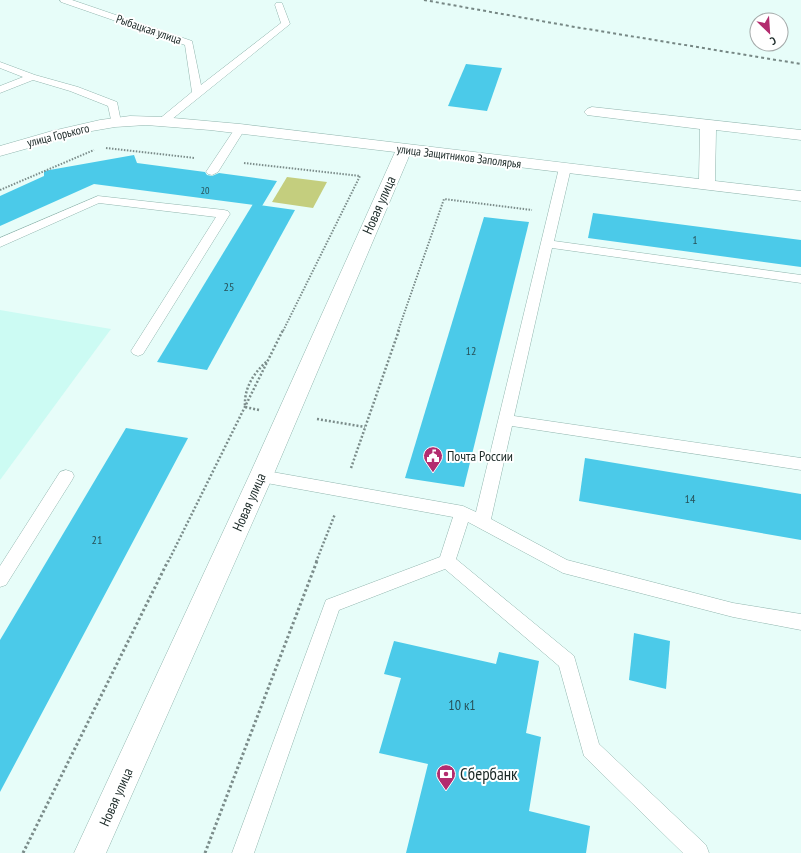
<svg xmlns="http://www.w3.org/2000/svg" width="801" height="853" font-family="'PT Sans Narrow',sans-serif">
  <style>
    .built { fill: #ccfbf3 }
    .green { fill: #c4ce7e }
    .building { fill: #4bcae9 }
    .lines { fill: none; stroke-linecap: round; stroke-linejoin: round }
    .service-casing { stroke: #92b6af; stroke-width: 1 }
    .minor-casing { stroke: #92b6af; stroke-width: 1 }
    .path-far2 { stroke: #7b8c8a; stroke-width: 2; stroke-dasharray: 1.5 1.5; stroke-linecap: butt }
    .path-far1 { stroke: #7b8c8a; stroke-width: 2.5; stroke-dasharray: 2 2; stroke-linecap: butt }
    .path { stroke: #7b8c8a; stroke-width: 3; stroke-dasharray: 2.5 2.5; stroke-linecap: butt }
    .service { fill: #fff; fill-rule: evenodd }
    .minor { fill: #fff; fill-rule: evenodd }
    .rail { stroke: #768784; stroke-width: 2; stroke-dasharray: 3 3; stroke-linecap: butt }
    .labels { text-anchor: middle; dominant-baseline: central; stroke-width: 4; stroke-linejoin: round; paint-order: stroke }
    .far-number-label { font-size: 10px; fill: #275158 }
    .far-street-label { font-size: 12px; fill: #1b2927; stroke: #fff }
    .number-label { font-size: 12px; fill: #275158 }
    .street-label { font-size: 14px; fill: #1b2927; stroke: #fff }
    .poi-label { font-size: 14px; fill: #1b2927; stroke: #fff; text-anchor: start }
    .near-number-label { font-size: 14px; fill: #275158 }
    .near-poi-label { font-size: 17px; fill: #1b2927; stroke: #fff; text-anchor: start }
  </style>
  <rect width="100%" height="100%" fill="#e7fdf9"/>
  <path class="built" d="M0,310L111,329L0,480Z"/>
  <path class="green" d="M287,177L327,182L313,208L272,202Z"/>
  <g class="building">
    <path d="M466,64L502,68L487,111L448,106Z"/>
    <path d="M134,155L137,163L205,172L207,175L212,176L219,173L277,181L262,206L94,184L0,226V196L44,176V171Z"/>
    <path d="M253,204L295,210L207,370L157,362Z"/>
    <path d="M593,213L801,240V267L588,238Z"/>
    <path d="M484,217L529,222L464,487L405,478Z"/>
    <path d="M126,428L188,438L0,792V640Z"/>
    <path d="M585,458L801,494V540L579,501Z"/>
    <path d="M634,633L670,641L666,689L629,680Z"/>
    <path d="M394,641L496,664L499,652L539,661L526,733L541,737L529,811L590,826L586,853H406L428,764L379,753L401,678L384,674Z"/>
  </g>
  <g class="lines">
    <g class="service-casing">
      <g id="service">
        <path d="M60,0H72L192,41L201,85L281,23L275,5L276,3H282L290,24L166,124H158L157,122L158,120L192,92L185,45L61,2Z"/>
        <path d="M0,62L35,75L78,87L117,102L121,122L120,124H112L108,106L70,91L33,80L0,93V86L23,77L0,68Z"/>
        <path d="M240,126L245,129L218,172L212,175L208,174L206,172L236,127Z"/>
        <path d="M565,165L571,168L554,241L801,275V283L552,248L514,416L801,458V470L512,426L491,519L567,560L733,603L801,614V630L733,617L563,573L468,522L456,559L574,656L599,744L706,845L709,853H683L584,756L559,666L445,569L339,610L254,853H232L326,600L440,557L453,517L261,482L255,480L253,476L255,472L261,470L463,506L476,512L559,168Z"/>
        <path d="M98,196L224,210L228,211L230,214L143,354L138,356L133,354L131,351L216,217L99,203L0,247V238Z"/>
        <path d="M66,470L72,472L74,476L72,480L6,585L0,587V566L60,472Z"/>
      </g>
    </g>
    <g class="minor-casing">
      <path id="minor" d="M592,107L801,130V140L716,130L715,181L801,191V201L410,154L273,476L106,853H74L249,476L395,152L210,130L146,125L115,127L86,132L0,156V146L52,131L100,120L130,116L162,117L240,124L699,179L700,129L587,115L584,112L587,109Z"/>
    </g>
    <g class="path-far2">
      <path d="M106,148L195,158"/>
      <path d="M244,163L360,176L283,331"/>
      <path d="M0,190L94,150"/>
      <path d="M398,331L444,199L532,210"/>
    </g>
    <g class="path-far1">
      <path d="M259,410L245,407C244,388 253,374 267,361"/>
      <path d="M317,419L365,427"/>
      <path d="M351,468L399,330"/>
      <path d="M168,562L283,330"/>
      <path d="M316,562L335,514"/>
    </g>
    <g class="path">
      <path d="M23,853L168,561"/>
      <path d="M205,853L317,561"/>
    </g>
    <use href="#service" class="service"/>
    <use href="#minor" class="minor"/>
    <path class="rail" d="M424,0L575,27L801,64"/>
  </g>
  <defs>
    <g id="civic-pin" transform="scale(1)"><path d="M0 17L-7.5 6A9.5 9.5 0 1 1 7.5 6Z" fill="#b32c6f" stroke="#fff"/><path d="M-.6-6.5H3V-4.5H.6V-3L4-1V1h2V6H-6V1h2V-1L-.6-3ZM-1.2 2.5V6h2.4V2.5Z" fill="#fff"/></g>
    <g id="bank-pin" transform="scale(1)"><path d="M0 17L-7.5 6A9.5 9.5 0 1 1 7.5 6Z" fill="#b32c6f" stroke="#fff"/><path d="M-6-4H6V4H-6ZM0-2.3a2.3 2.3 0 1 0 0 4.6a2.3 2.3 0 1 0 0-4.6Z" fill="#fff"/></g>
  </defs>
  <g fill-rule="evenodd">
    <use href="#civic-pin" x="433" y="456"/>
    <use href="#bank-pin" x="446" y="774"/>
  </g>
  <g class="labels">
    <g class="far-number-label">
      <text x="205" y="190">20</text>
    </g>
    <g class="far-street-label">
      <text transform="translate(149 29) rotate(19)">Рыбацкая улица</text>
      <text transform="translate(58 135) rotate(-14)">улица Горького</text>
      <text transform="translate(459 156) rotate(7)">улица Защитников Заполярья</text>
    </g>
    <g class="number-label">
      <text x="695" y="239">1</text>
      <text x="229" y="286">25</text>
      <text x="471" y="350">12</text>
      <text x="690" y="498">14</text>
      <text x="97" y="539">21</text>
    </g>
    <g class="street-label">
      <text transform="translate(379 205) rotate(-66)">Новая улица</text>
      <text transform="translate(249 502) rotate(-66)">Новая улица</text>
      <text transform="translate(116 797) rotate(-66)">Новая улица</text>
    </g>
    <g class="poi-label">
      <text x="447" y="456">Почта России</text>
    </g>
    <g class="near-number-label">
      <text x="462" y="705">10 к1</text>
    </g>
    <g class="near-poi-label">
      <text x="460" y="774">Сбербанк</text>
    </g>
  </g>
  <g transform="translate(769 32) rotate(155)"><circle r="19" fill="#ffffff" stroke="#a4a9a9"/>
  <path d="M0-3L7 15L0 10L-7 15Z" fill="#b32c6f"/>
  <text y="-6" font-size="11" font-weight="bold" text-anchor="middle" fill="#1b2927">С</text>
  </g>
</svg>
